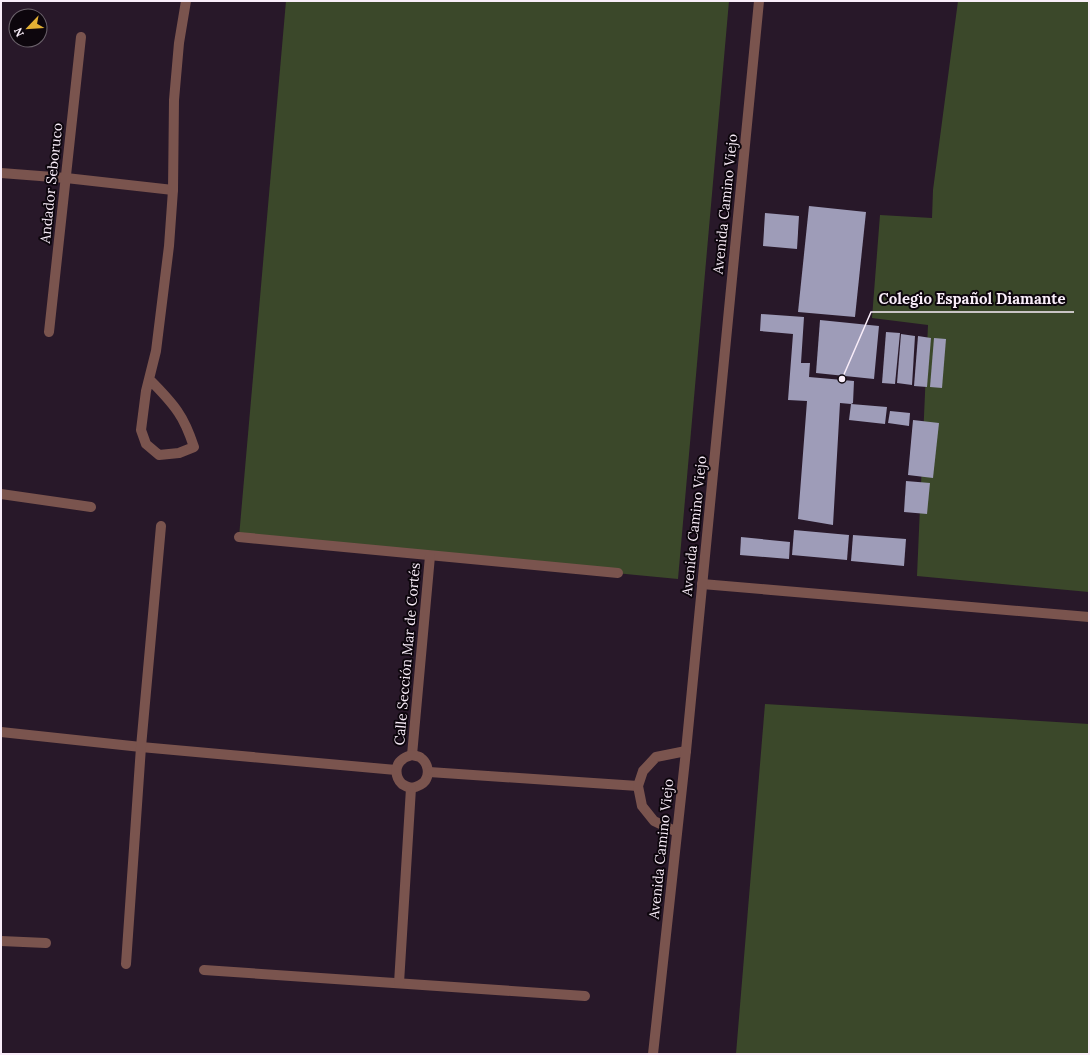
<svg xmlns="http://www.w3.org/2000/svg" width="1090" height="1055" font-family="Lora,serif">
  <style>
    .green { fill: #3b482a }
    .building { fill: #9e9cb8 }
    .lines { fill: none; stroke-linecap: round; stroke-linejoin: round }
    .minor { stroke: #7a544e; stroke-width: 10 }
    .labels { text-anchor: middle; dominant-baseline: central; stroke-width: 4; stroke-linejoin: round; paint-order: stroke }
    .street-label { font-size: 14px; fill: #f9edf9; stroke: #0d060d }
    .leader { fill: none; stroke: #f9edf9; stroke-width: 1.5 }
    .callout-dot { fill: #f9edf9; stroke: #0d060d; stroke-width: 1.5 }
    .callout-label { font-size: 15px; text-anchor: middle; font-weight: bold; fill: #f9edf9; stroke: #0d060d; stroke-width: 4; stroke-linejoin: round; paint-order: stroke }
  </style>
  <rect width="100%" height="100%" fill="#281829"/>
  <g class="green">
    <path d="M286,1H729L678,579L239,537Z"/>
    <path d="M958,1H1089V592L917,576L928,325L872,318L880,215L932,218L933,190Z"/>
    <path d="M765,704L1089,724V1054H736Z"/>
  </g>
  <g class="building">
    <path d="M809,206L866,212L855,317L798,312Z"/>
    <path d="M765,213L799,216L797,249L763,246Z"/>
    <path d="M761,314L804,317L801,363H810L809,377L854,381L853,403L851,404L887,407L885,424L849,420L851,404L840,403L833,525L798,519L807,401L788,400L793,334L760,331Z"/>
    <path d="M820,320L879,326L874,379L816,373Z"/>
    <path d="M886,332L900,333L895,384L882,383Z"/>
    <path d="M901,334L915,336L912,385L897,383Z"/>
    <path d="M918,336L931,338L927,387L914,386Z"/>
    <path d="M934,338L946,339L942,388L930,387Z"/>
    <path d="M890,411L910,413L909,426L888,423Z"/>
    <path d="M913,420L939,423L933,478L908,475Z"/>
    <path d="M906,481L930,483L927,514L904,512Z"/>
    <path d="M794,530L849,535L847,560L792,555Z"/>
    <path d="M853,535L906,539L904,566L851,561Z"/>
    <path d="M741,537L790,542L789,559L740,555Z"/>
  </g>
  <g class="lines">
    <g class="minor">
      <path d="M1,173L66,178L173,190"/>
      <path d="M49,332L81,37"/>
      <path d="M150,380C160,390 170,400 178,412C185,422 190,435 194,447L179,453L159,455L146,444L141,430L146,391L156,351L169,246L173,190L174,100L179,43L186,1"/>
      <path d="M1,494L91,507"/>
      <path d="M239,537L618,573"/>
      <path d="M702,584L1089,617"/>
      <path d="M1,732L141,747L396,770"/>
      <path d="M412,755L430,556"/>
      <path d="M412,755C415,756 419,756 421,758C428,763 430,774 425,781C422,785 416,787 411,788C408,787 405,786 402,784C395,777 394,765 403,759C405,757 409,756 412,755Z"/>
      <path d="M429,772L638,786"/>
      <path d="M677,832L654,821L642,806L638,786L643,771L656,757L686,751"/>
      <path d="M1,941L46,943"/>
      <path d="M126,964L141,747L161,526"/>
      <path d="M204,970L585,996"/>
      <path d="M399,983L411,788"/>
      <path d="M653,1054L686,751L759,1"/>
    </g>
  </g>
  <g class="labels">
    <g class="street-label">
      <text transform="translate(51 183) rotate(-84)">Andador Seboruco</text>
      <text transform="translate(725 204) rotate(-84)">Avenida Camino Viejo</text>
      <text transform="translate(694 526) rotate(-84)">Avenida Camino Viejo</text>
      <text transform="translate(407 654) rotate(-85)">Calle Sección Mar de Cortés</text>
      <text transform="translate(661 849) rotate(-84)">Avenida Camino Viejo</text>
    </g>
  </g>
  <path class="leader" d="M842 379L871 312H1074"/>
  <circle class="callout-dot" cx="842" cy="379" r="4"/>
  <g class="callout-label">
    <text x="972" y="304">Colegio Español Diamante</text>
  </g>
  <rect width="1090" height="1055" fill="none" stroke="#f9edf9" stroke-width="4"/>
  <g transform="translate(28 28) rotate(245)"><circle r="19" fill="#0d060d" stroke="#6b626b"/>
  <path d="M0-3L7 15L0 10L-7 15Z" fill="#e2af34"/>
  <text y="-6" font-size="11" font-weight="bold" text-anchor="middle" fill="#f9edf9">N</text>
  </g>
</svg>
